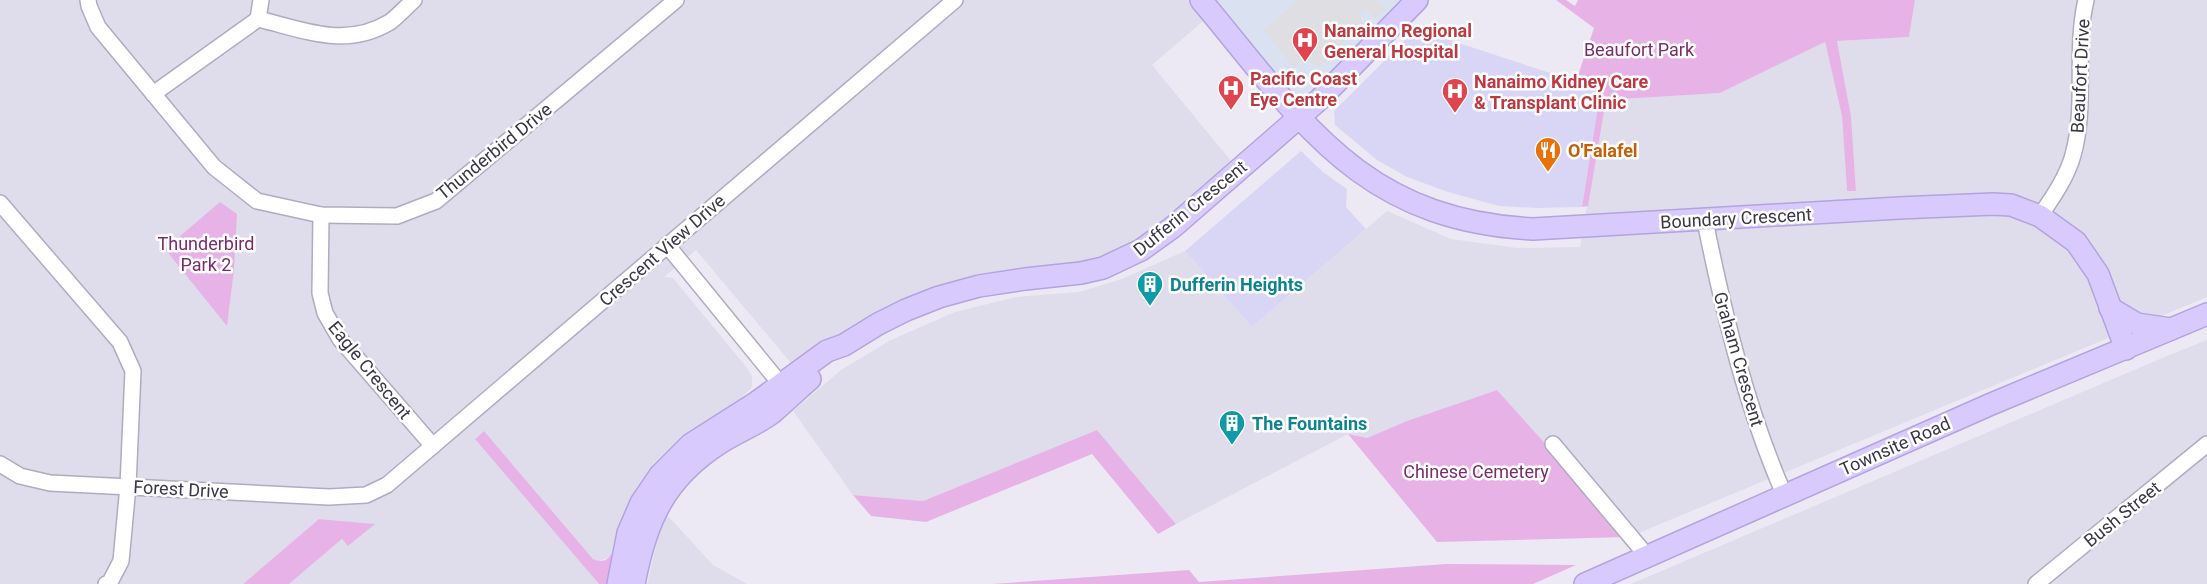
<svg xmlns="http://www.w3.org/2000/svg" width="2207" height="584" font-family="Roboto,sans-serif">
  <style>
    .residential { fill: #dfdcec }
    .commercial { fill: #d9d6f5 }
    .medical { fill: #dae2f1 }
    .green { fill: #e7b3e7 }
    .parking { fill: #dedee3 }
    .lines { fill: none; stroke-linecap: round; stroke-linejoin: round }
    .street-casing { stroke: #b0acc0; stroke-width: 18 }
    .secondary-casing { stroke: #b3a3df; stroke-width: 24 }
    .street { stroke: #fff; stroke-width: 15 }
    .secondary { stroke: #d9cafd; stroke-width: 21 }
    .labels { text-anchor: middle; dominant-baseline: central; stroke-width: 5; stroke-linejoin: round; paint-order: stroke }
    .health-label { font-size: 18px; font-weight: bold; fill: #be3a42; stroke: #fff; text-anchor: start }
    .park-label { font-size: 18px; fill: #792c6d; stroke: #fff }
    .street-label { font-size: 18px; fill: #3a3848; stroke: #fff }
    .food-label { font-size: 18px; font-weight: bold; fill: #c56008; stroke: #fff; text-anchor: start }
    .culture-label { font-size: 18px; font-weight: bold; fill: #0d838f; stroke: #fff; text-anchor: start }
  </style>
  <rect width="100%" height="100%" fill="#ece9f4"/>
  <g class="residential">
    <path d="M0,0H1197L1210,15L1152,65L1236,167L1155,232L1087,265L877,320L791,363L696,250L664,277L673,278L747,368L752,376V387L739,400L684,434L654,463L637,487L628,504L610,557L599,561L593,559L484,431L475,438L599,584H289L342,539L348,546L374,524L319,519L243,584H0Z"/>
    <path d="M1915,0H2207V297L1629,537L1497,390L1407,421L1367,438L1348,434L1176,524L1097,430L923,501L853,495L793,411L841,370L891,340L955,312L1016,297L1079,292L1122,279L1185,251L1252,327L1387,211L1451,239L1517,248L1580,247L1606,100L1720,93L1825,42L1842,116L1847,191H1856L1851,116L1837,41L1909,37Z"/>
    <path d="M2207,340V584H1631L2167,356Z"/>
    <path d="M667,515L713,565L747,584H647L658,538Z"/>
  </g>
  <g class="commercial">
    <path d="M1416,29L1596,88L1599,100L1582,207L1537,208L1499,206L1448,192L1407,177L1377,160L1335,125L1334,111Z"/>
    <path d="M1301,151L1323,172L1347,189L1346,207L1366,229L1252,327L1185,251Z"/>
  </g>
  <path class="medical" d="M1201,0H1417L1300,118Z"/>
  <g class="green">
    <path d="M1556,0H1566L1575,6L1578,0H1915L1909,37L1837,41L1851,116L1856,191H1847L1842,116L1825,42L1720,93L1606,100L1588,206L1582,207L1599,100L1596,88L1576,81L1594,28Z"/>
    <path d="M220,202L237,214L234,269L227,326L165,249Z"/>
    <path d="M1497,390L1629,537L1437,542L1348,434L1367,438L1407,421Z"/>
    <path d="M1097,430L1176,524L1158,534L1092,454L926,522L871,516L853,495L923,501Z"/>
    <path d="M484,431L593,559C602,563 608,561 612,552L607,584H599L475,439Z"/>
    <path d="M319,519L375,524L348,546L342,539L289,584H243Z"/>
    <path d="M1446,564L1576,565L1533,584H992L1189,570L1199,582Z"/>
  </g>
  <path class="parking" d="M1298,0H1378L1386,9L1375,19L1367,11H1363L1359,17L1364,23L1318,68L1306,57L1294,68L1263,30Z"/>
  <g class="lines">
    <g class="street-casing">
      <g id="street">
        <path d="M88,0L89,6L98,27L214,167L257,201L321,215L397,216L436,201L676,0"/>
        <path d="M258,19C305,30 345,49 390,22C398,16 406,7 414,0"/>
        <path d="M153,94L258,19L261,0"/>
        <path d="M0,203L120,342L133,371L128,486L121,561L109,584H106"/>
        <path d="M321,215L320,293L325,313L340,339L433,446"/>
        <path d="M2040,216C2053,197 2067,177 2073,155C2087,105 2074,51 2086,0"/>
        <path d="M1705,221C1724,314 1746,407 1784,494"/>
        <path d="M667,245L787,392"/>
        <path d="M1553,444L1647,556"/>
        <path d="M0,464L20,476L50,483L329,497L366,495L387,485L955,0"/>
        <path d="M2036,584L2207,444"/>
      </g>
    </g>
    <g class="secondary-casing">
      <g id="secondary">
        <path d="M1201,0C1302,121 1360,220 1533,229L1899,208L1993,204L2011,205L2040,216L2076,242L2098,274L2126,349"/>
        <path d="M2110,308L2137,324L2171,329"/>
        <path d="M618,584L628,533L641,503L660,475L691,444L757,402L827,351L844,345L878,324L906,310L939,297L979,286L1025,279L1081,273L1103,268L1141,250L1173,227L1320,99L1417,0"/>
        <path d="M634,584C646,521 664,479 720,443C737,432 756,425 772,413C785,402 797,390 810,379"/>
        <path d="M1585,584L1989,405L2207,314"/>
      </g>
    </g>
    <use href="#street" class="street"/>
    <use href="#secondary" class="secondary"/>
  </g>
  <defs>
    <g id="hospital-pin" transform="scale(1.35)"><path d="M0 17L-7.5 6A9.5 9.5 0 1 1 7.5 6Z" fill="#e0444e" stroke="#fff"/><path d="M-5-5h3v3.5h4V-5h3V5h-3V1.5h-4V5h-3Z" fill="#fff"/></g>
    <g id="restaurant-pin" transform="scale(1.35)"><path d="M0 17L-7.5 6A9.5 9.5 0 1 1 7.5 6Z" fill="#e8710a" stroke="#fff"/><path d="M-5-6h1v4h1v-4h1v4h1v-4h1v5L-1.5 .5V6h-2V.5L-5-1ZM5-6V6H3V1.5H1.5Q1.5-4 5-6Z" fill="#fff"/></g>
    <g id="building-pin" transform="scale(1.35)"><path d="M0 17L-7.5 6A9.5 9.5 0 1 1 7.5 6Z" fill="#0f9aa8" stroke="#fff"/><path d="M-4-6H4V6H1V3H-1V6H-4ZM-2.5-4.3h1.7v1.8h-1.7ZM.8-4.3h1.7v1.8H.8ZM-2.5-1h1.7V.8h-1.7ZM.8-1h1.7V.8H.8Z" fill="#fff"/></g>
  </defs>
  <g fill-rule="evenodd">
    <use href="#hospital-pin" x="1305" y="40"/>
    <use href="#hospital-pin" x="1231" y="88"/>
    <use href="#hospital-pin" x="1455" y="91"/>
    <use href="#restaurant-pin" x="1548" y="150"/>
    <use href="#building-pin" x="1150" y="284"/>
    <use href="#building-pin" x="1232" y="423"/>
  </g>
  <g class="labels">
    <g class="health-label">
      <text x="1324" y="30">Nanaimo Regional<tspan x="1324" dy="21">General Hospital</tspan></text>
      <text x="1250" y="78">Pacific Coast<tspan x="1250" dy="21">Eye Centre</tspan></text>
      <text x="1474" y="81">Nanaimo Kidney Care<tspan x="1474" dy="21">&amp; Transplant Clinic</tspan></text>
    </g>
    <g class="park-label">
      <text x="1639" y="49">Beaufort Park</text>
      <text x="206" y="243">Thunderbird<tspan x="206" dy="21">Park 2</tspan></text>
      <text x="1476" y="471">Chinese Cemetery</text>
    </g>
    <g class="street-label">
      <text transform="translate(2080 76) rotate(-87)">Beaufort Drive</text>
      <text transform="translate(494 151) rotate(-39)">Thunderbird Drive</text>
      <text transform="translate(1190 208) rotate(-39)">Dufferin Crescent</text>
      <text transform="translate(1736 218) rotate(-3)">Boundary Crescent</text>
      <text transform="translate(662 250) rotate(-41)">Crescent View Drive</text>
      <text transform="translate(1739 359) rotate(74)">Graham Crescent</text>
      <text transform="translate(370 370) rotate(51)">Eagle Crescent</text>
      <text transform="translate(1895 446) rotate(-24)">Townsite Road</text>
      <text transform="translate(181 489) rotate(3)">Forest Drive</text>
      <text transform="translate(2122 514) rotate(-39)">Bush Street</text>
    </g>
    <g class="food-label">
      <text x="1568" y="150">O'Falafel</text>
    </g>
    <g class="culture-label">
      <text x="1170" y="284">Dufferin Heights</text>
      <text x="1252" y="423">The Fountains</text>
    </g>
  </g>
</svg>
